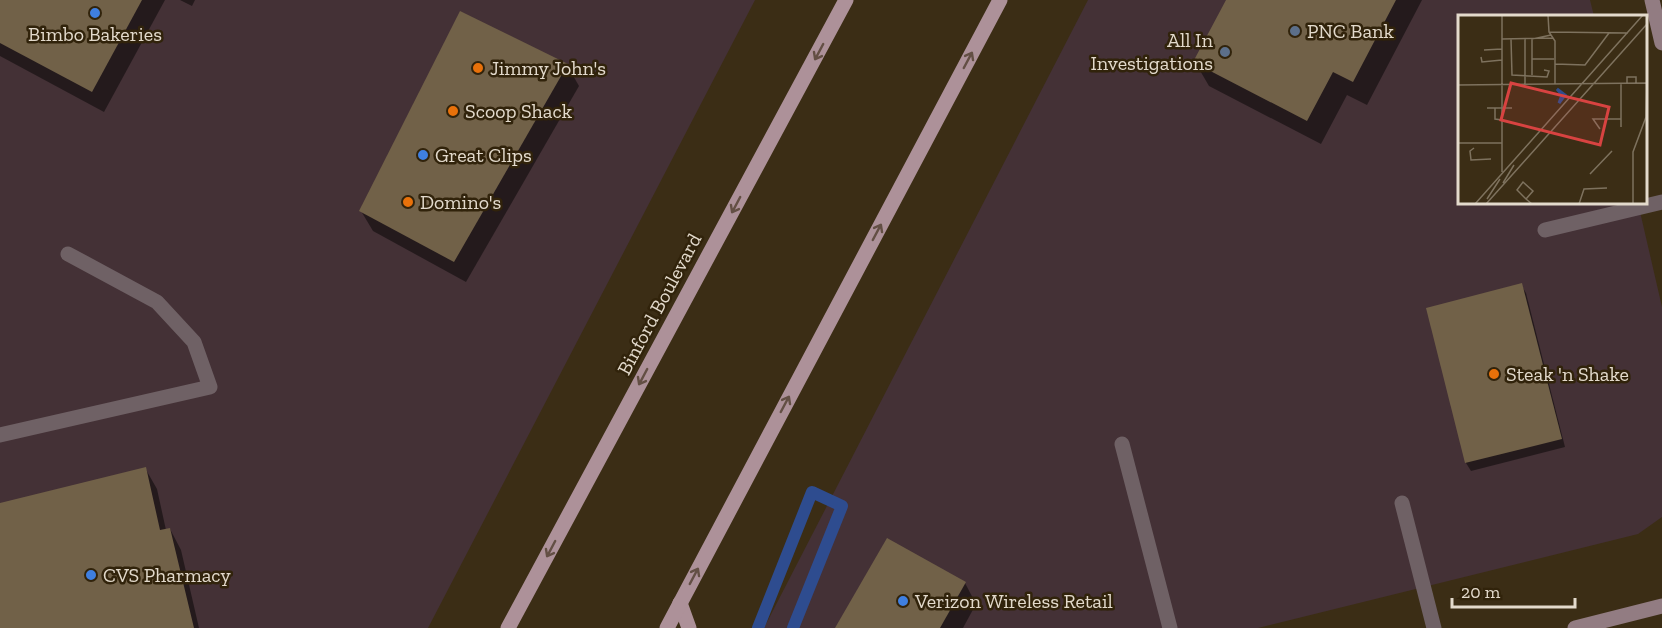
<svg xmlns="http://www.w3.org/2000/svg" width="1662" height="628" font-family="'Zilla Slab',serif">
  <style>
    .commercial { fill: #443136 }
    .shadow { fill: #0007 }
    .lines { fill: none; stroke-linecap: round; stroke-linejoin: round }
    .stream { stroke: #2e4c8f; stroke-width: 12 }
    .building { fill: #716148 }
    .lane { stroke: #6f6165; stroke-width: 15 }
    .secondary { stroke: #927c82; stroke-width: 15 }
    .primary { stroke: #ad9199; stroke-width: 15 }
    .oneway { stroke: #634f44 }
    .shop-dot { fill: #3f7fe0; stroke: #31230b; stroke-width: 2 }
    .service-dot { fill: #5c6f8a; stroke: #31230b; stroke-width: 2 }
    .food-dot { fill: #e8710a; stroke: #31230b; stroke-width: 2 }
    .labels { text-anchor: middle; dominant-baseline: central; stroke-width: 5; stroke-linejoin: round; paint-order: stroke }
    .poi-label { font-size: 20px; fill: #e3dacc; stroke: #31230b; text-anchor: start }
    .street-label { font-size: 20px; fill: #e3dacc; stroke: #31230b }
    .inset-river { fill: none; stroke: #2e4c8f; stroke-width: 3 }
    .inset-road { fill: none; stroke: #7e725e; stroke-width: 1.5 }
    .view { fill: #d84341; fill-opacity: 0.15; stroke: #d84341; stroke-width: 3 }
    .inset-edge { fill: none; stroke: #e3dacc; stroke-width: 3 }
  </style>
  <rect width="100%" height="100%" fill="#3b2d15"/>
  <g class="commercial">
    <path d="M0,0H755L428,628H0Z"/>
    <path d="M1088,0H1590L1594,16H1460V202L1638,203L1662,307V517L1638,534L1258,628H764Z"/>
  </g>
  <g class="shadow">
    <path d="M0,0H165L104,112L0,56Z"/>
    <path d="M180,0H195L192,6Z"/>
    <path d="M1228,0H1422L1367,105L1347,95L1321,144L1209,86L1195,62Z"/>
    <path d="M567,65L579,86L466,282L373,231L361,211Z"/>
    <path d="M1521,285L1526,293L1565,447L1471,471L1466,463L1428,309Z"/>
    <path d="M145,468L157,489L166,530L170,529L181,550L199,628H0V505Z"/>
    <path d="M965,583L976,604L963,628H847Z"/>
  </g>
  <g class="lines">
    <path class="stream" d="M758,628L812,492L842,506L793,628"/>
  </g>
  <g class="building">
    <path d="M0,0H142L92,92L0,43Z"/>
    <path d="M1226,0H1396L1353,82L1333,72L1307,121L1193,62Z"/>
    <path d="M460,11L568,64L454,262L359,211Z"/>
    <path d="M1522,283L1562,439L1465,463L1426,308Z"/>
    <path d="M146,467L160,530L170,528L194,628H0V503Z"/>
    <path d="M887,538L966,582L940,628H835Z"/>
  </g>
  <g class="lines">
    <g class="lane">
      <path d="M1545,230L1662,202"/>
      <path d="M0,435L210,387L194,342L157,302L68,254"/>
      <path d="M1122,444L1170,628"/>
      <path d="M1402,503L1434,628"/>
    </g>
    <g class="secondary">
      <path d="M1652,0L1662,43"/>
      <path d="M1575,628L1662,606"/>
    </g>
    <g class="primary">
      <path d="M680,603L689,628"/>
      <path d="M508,628L846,0"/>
      <path d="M667,628L1000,0"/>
    </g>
  </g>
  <defs><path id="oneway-shaft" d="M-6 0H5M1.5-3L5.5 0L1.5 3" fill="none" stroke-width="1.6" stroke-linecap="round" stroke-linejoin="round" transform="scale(1.5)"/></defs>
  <g class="oneway">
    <use href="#oneway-shaft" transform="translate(819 52) rotate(118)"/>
    <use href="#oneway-shaft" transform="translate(968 60) rotate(-62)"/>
    <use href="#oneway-shaft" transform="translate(736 205) rotate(118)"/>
    <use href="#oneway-shaft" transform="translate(877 232) rotate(-62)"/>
    <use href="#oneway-shaft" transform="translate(643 377) rotate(118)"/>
    <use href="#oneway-shaft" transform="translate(785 404) rotate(-62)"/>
    <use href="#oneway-shaft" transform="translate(551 549) rotate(118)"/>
    <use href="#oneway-shaft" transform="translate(694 576) rotate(-62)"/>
  </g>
  <g class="shop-dot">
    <circle cx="95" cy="13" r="6"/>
    <circle cx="423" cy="155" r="6"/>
    <circle cx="91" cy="575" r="6"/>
    <circle cx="903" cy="601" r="6"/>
  </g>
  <g class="service-dot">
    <circle cx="1295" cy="31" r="6"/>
    <circle cx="1225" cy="52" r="6"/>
  </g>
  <g class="food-dot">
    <circle cx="478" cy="68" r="6"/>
    <circle cx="453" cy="111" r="6"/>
    <circle cx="408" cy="202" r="6"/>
    <circle cx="1494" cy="374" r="6"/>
  </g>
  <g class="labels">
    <g class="poi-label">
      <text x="1307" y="31">PNC Bank</text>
      <text x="95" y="34" text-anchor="middle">Bimbo Bakeries</text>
      <text x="1213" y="40" text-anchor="end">All In<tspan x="1213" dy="23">Investigations</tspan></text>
      <text x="490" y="68">Jimmy John's</text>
      <text x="465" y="111">Scoop Shack</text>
      <text x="435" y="155">Great Clips</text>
      <text x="420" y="202">Domino's</text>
      <text x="1506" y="374">Steak 'n Shake</text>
      <text x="103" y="575">CVS Pharmacy</text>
      <text x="915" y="601">Verizon Wireless Retail</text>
    </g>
    <g class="street-label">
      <text transform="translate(659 304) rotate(-62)">Binford Boulevard</text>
    </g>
  </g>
  <g transform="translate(1458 15)">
    <rect width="189" height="189" fill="#3b2d15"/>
    <path class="inset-river" d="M99,74L107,80L101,88L104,80Z"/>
    <path class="inset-road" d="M90,0L91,17L97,26V69M91,17L170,18M44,24L95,23M53,24L54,60L89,62L91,56L86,55M67,24V69M26,35L44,34M23,42L24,47L44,45M74,44H96M97,49L127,50L151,18M74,60V24L93,20M169,68V62H178V69M163,69V112M0,70L189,68M29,93H54M37,93V104L44,105M142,114L135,104H163M0,128H44M16,133L12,136L13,145L33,144M44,157V0M132,159L154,136M45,168L56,150M29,184L42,164M68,184L75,176L65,167L59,175L68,184L74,189M17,189L185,0M28,189L189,9M121,189L126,174L149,173M175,189V137L188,102L189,68"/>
    <path class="view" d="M53,68L151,92L142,130L43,105Z"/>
    <rect width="189" height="189" class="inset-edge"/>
  </g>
  <path d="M1452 598v9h123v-9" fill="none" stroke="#e3dacc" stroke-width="3"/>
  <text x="1461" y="598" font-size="18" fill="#e3dacc" stroke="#31230b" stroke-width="4.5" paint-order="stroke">20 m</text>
</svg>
